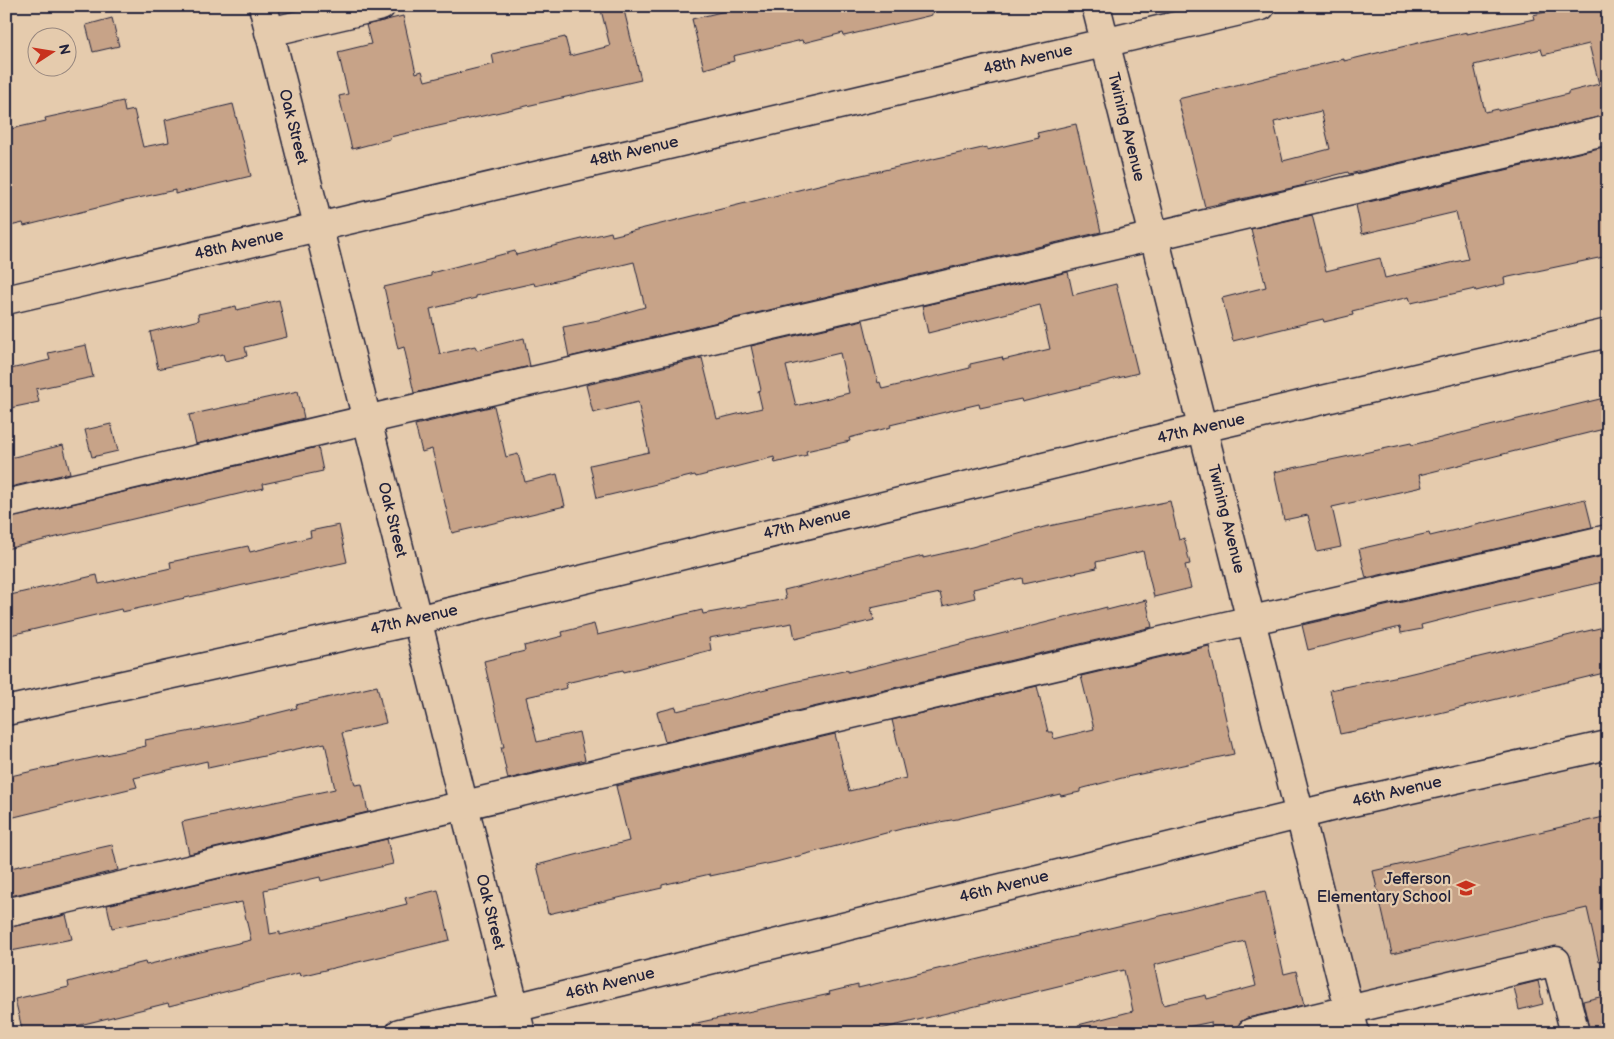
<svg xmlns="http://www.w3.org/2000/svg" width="1614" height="1039" font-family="'Balsamiq Sans',sans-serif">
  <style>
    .built { fill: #d8bca0 }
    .building { fill: #c7a388; stroke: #22223b; fill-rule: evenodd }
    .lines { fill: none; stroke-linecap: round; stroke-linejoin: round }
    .minor-casing { stroke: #22223b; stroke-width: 31 }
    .minor { stroke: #e5cbad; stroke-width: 28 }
    .labels { text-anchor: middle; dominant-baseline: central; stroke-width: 4.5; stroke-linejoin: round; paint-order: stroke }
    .street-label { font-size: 16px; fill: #22223b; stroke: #e5cbad }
    .poi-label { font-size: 16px; fill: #22223b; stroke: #e5cbad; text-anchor: end }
  </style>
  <rect width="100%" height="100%" fill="#e5cbad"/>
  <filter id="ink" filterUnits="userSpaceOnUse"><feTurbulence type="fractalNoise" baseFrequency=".02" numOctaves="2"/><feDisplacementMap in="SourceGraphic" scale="10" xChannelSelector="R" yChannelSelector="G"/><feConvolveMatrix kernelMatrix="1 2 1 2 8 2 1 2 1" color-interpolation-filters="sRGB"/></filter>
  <g filter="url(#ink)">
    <path class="built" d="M1608,752V1033H1584L1562,953L1354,1002L1308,822Z"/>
    <g class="building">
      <path d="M600,6H623L641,80L390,137V139L352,149L339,96L348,94L338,52L371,44L366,25L403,16L416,73L422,71L425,81L494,64L492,54L565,37L570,56L610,46Z"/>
      <path d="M746,6H931L932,15L844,36L843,33L803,43L802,40L733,56L734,61L704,69L692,19Z"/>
      <path d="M1572,6H1608V115L1349,174L1348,172L1304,183L1305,185L1205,207L1178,99L1344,59V61L1426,41L1467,32V34L1534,19L1533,15ZM1589,44L1599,84L1568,92V94L1498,111V109L1485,112L1474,65L1541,49L1543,55ZM1321,111L1330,149L1283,161L1274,122Z"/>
      <path d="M112,18L119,46L93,52L86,25Z"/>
      <path d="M123,101L125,112L134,110L143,147L169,142L165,120L233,104L251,176L175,194V190L129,200L24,226L23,223L6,227V130L46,121L45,118Z"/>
      <path d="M1076,124L1101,232L569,357L563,327L603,319L645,307L634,262L535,286L534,283L476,296V298L430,309L440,354L475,346L477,350L524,338L530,366L414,393L404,347L398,349L384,287L431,276V273L515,251L516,255L611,232L612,236L839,180L987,147V150L1039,138L1037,133Z"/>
      <path d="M1608,146V256L1504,278L1505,284L1476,291L1475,289L1411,303L1409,297L1352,311L1353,315L1324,322L1323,319L1233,341L1222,298L1266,287L1251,229L1312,215L1326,271L1380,258L1385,278L1468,259L1456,212L1362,234L1356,205Z"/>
      <path d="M1068,272L1073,295L1116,284L1138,373L1022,402L1021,399L980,408L979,404L890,425L891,427L849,438L850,441L806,451L807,455L775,463L774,457L696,477L695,475L597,498L590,465L649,452L638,402L593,413L586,385L702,358L717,419L762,408L758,391L761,390L751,346L863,320L878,383L880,382L882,389L970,368V364L1002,357L1003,360L1050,349L1040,305L928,333L922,306ZM840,353L849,393L796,406L786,366Z"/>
      <path d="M279,300L287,337L245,347L247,356L225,361L223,354L158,369L150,332L199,320L198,314L236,306L237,310Z"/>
      <path d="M86,345L93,377L36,389L39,402L10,408L6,392V370L50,360L48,353Z"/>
      <path d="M298,391L304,418L196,444L189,415Z"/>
      <path d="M1608,397V428L1419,475L1422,487L1332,507L1341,547L1317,552L1308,515L1284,520L1274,472L1411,443L1412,445Z"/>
      <path d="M494,406L506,457L518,454L525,482L557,474L565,506L452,533L432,449L422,452L415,425Z"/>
      <path d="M111,424L118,451L92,457L85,430Z"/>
      <path d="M63,445L70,473L6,488V459Z"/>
      <path d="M318,447L323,471L263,484L264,488L6,549V519Z"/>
      <path d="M1585,499L1592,527L1366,578L1359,549L1429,533L1430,536Z"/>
      <path d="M1170,501L1179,540L1184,538L1190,564L1185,565L1191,588L1154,597L1143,551L1096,562L1097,568L1023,584L1022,578L973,589L975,598L943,606L940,593L871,608L874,620L795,639L792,623L709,638L711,650L624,672L623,670L566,683L567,688L526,697L537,742L579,732L585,760L508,779L501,747H504L484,661L525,651L524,646L563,636L562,632L594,624L597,635L702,610L703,614L786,599L784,590L923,556V558L972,547L1044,527Z"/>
      <path d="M339,525L347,562L122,612L121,609L6,636V596L97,575L99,584L171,568L170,562L248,546L250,552L311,537L310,531Z"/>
      <path d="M1608,555V581L1476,611L1421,625L1422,629L1401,633L1400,627L1308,650L1302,625Z"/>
      <path d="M1146,600L1152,627L665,742L657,712L676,707L677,711L798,681L848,670V672L1080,614L1107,607V610Z"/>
      <path d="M1608,626V672L1423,717L1340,734L1330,690L1404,675Z"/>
      <path d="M1209,646L1234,754L1122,778L1080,789V792L1061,796L1060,794L957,819L905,828L776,862L710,876V874L662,885V888L548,914L537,865L629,841L616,786L835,734L849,791L906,778L892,720L1037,686L1048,732H1052L1054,739L1094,729L1081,676Z"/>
      <path d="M377,686L386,723L342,733L355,785L362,784L368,812L189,854L182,822L335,789L325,743L208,768L207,761L134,778L137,787L6,819V777L146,746L145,740L249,720L297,708L296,705Z"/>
      <path d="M1608,816V960L1599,961L1587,908L1392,954L1373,871Z"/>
      <path d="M387,839L393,864L321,881L320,877L264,890L270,934L280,932V935L407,904L405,898L438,890L450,940L300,976L299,973L169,1006L168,1003L48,1033H23L15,999L69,987L68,982L117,969L145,962L146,965L251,940L242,902L112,928L107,905Z"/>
      <path d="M112,845L118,870L6,897V869Z"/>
      <path d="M1265,891L1284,974L1296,971L1304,1005L1247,1018L1240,1022L1236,1033H1212L1211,1022L1159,1033H1079L1078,1025L1133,1011L1124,970L881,1029L880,1026L851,1033H693L692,1024L830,994L829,992L858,985V988ZM1245,941L1256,986L1207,999L1206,995L1163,1005L1154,965Z"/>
      <path d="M66,915L72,939L6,952V928Z"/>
      <path d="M1538,981L1543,1004L1519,1010L1514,987Z"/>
      <path d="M1608,995V1033H1590L1583,1001Z"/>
    </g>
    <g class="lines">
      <g class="minor-casing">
        <g id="minor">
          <path d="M263,6L521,1033"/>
          <path d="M1096,6L1355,1033"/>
          <path d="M269,32L381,6"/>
          <path d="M6,300L1261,6"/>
          <path d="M6,504L1608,130"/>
          <path d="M6,711L417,620L1203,428L1608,333"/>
          <path d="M6,913L1217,628L1608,539"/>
          <path d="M400,1033L514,1008L1335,806L1608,745"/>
          <path d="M1251,1033L1556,961L1575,1033"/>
        </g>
      </g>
      <use href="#minor" class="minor"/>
    </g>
  </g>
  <defs>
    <g id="school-bare" transform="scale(1.5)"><path d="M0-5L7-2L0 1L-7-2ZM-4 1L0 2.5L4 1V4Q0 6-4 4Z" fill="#c8321e" stroke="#e5cbad" stroke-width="2.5" paint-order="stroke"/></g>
  </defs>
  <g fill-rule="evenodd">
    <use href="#school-bare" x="1466" y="888"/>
  </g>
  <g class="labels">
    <g class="street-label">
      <text transform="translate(1028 60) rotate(-13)">48th Avenue</text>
      <text transform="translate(293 127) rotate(76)">Oak Street</text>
      <text transform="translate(1126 127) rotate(76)">Twining Avenue</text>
      <text transform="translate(634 152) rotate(-13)">48th Avenue</text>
      <text transform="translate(239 245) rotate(-13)">48th Avenue</text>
      <text transform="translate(1201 429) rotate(-13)">47th Avenue</text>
      <text transform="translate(1226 519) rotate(76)">Twining Avenue</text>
      <text transform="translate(392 520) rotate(76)">Oak Street</text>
      <text transform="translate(807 524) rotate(-14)">47th Avenue</text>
      <text transform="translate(414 620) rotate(-13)">47th Avenue</text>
      <text transform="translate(1397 792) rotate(-13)">46th Avenue</text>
      <text transform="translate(1004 887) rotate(-14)">46th Avenue</text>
      <text transform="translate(490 912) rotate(76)">Oak Street</text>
      <text transform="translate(610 984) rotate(-14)">46th Avenue</text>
    </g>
    <g class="poi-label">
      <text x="1451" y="879">Jefferson<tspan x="1451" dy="18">Elementary School</tspan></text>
    </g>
  </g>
  <rect width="1614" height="1039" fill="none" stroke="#e5cbad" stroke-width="25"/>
  <rect x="12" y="12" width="1589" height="1014" fill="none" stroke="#22223b" stroke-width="2" filter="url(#ink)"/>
  <g transform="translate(52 52) rotate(78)"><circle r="24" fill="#e5cbad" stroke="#97877f"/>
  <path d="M0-4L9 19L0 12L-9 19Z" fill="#c8321e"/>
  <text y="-8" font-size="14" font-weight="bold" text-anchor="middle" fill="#22223b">N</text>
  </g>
</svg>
